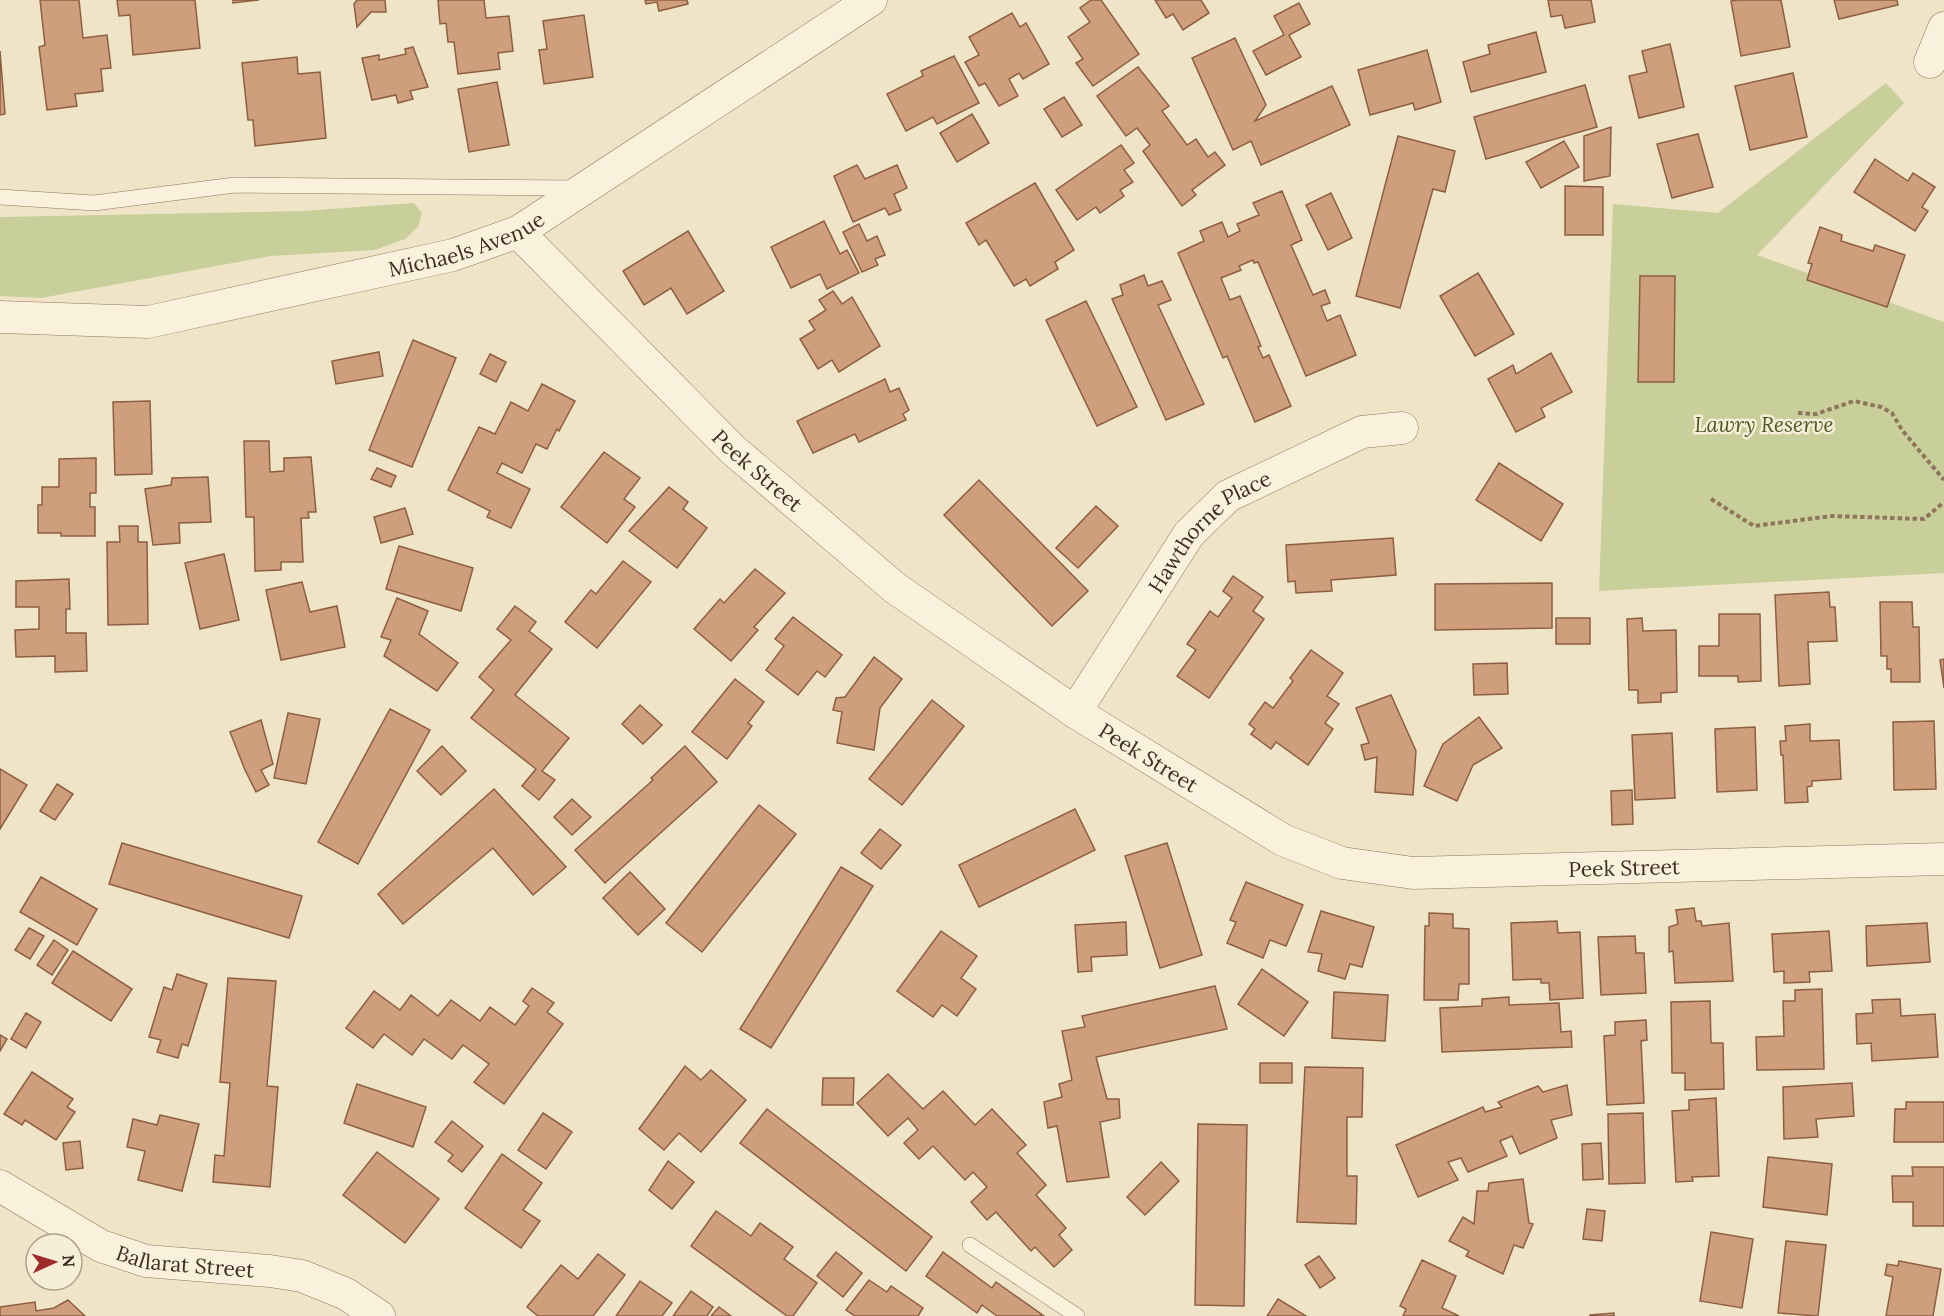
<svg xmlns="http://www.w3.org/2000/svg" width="1944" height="1316" font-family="Lora,serif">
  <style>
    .green { fill: #c9cf9b }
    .building { fill: #cf9f7d; stroke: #8d5f41; stroke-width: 1.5 }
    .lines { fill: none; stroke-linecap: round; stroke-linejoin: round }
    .service-casing { stroke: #8d765c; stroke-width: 16 }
    .minor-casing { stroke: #8d765c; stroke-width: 33 }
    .path { stroke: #8d765c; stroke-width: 4; stroke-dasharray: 4.5 3; stroke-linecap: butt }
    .service { stroke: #faf1dc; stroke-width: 15 }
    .minor { stroke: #faf1dc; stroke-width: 32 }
    .labels { text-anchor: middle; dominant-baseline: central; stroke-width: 5; stroke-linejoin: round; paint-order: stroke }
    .street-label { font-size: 21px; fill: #3d2e20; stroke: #f7eed8 }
    .park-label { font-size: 21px; font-style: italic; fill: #4d5a26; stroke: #f7eed8 }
  </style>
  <rect width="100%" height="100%" fill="#f0e4c8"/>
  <g class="green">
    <path d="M1886,83L1904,103L1757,255L1944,322V573L1599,591L1613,204L1718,213Z"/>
    <path d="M414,203L422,213L418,227L405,239L375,250L271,256L41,298L0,296V217L303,211Z"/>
  </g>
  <g class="building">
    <path d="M40,0H79L83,38L107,35L111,68L101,69L103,91L75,94L77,106L47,110L39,47L45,45Z"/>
    <path d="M117,0H195L200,48L133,55L130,15L119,16Z"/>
    <path d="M233,0H259L233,3Z"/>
    <path d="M357,0H385L386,12H371L357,27L354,4Z"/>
    <path d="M438,0H484L486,18L509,16L513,51L498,53L500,69L458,74L454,42H448L446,23L440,24Z"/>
    <path d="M645,0H687L688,4L659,11L657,2L646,4Z"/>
    <path d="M1091,0H1101L1139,54L1093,86L1076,63L1083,59L1068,37L1090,22L1080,8Z"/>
    <path d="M1155,0H1201L1209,13L1183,30L1173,14L1166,18Z"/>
    <path d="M1548,0H1591L1595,22L1565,28L1562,15L1551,17Z"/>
    <path d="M1737,0H1781L1790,47L1741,56L1731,1Z"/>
    <path d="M1834,0H1897L1898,5L1839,19Z"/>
    <path d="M1299,3L1310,24L1289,35L1301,57L1266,75L1253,51L1284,35L1274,16Z"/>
    <path d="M1012,13L1020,27L1026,23L1049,64L1023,79L1019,73L1009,79L1018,96L999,106L985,83L979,86L965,62L979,55L969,37Z"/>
    <path d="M584,15L593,77L544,84L539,50L547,49L543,21Z"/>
    <path d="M1536,32L1546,72L1471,92L1463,62L1490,54L1488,45Z"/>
    <path d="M1235,38L1266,105L1255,121L1332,86L1350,125L1261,165L1251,141L1233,150L1192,58Z"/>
    <path d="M1670,44L1684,107L1639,118L1629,76L1647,72L1642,51Z"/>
    <path d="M413,47L428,87L410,91L413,99L398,103L396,95L372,100L362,58L379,55V60L406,54L405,49Z"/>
    <path d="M1427,50L1441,102L1415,110L1413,103L1370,115L1358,70Z"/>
    <path d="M0,51L5,114L0,115Z"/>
    <path d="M954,56L979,103L937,124L933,117L906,131L887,94L923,76L921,71Z"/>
    <path d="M297,57L298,74L320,72L326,138L255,146L253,120H248L242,63Z"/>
    <path d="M1138,67L1169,106L1162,111L1187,145L1196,139L1208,157L1215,152L1225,165L1192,190L1196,195L1182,206L1143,151L1150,145L1137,128L1126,136L1097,96Z"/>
    <path d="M1793,73L1807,137L1750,150L1735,86Z"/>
    <path d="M497,82L509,145L469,152L458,89Z"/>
    <path d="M1585,85L1597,127L1486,159L1474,117Z"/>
    <path d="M1064,97L1082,125L1062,137L1044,109Z"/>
    <path d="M972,114L989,143L957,162L940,133Z"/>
    <path d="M1611,127L1610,176L1584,181V136Z"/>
    <path d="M1698,134L1713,187L1672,198L1657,144Z"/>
    <path d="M1398,136L1455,151L1445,192L1433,189L1400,308L1356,296Z"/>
    <path d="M1564,141L1579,167L1541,188L1526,162Z"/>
    <path d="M1121,145L1134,163L1124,170L1133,182L1120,190L1124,196L1100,213L1096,207L1077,220L1056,190Z"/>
    <path d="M1875,159L1908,181L1913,173L1935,187L1922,207L1928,211L1915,231L1854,192Z"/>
    <path d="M857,165L865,179L897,165L907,188L894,194L901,210L889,215L885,208L853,222L834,176Z"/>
    <path d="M1035,183L1074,250L1055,262L1058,269L1030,286L1026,279L1014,286L986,240L979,245L966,223Z"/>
    <path d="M1565,186L1603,187V235H1565Z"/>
    <path d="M1282,191L1302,240L1291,245L1313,295L1325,290L1330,303L1321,306L1327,321L1340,315L1356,355L1306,376L1258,262L1254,263L1253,260L1239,266L1241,270L1221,278L1230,300L1240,296L1261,346L1258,347L1263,358L1269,355L1291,406L1255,422L1227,356L1223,358L1178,253L1204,241L1200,231L1222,222L1228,237L1240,231L1237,224L1259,215L1253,203Z"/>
    <path d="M1331,193L1352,238L1328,250L1306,205Z"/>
    <path d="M824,221L840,254L847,250L859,273L827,289L820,274L791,288L771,247Z"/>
    <path d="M859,224L867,241L877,236L885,255L875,259L878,265L862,272L843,232Z"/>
    <path d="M1820,227L1842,235L1841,241L1873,251L1875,245L1905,255L1887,307L1807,280L1812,264L1808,263Z"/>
    <path d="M688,231L724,291L687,314L671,288L644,305L623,271Z"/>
    <path d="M1478,273L1514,334L1475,356L1440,296Z"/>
    <path d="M1144,275L1148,286L1162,281L1171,300L1158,305L1204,404L1166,420L1112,299L1123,295L1120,285Z"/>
    <path d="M1640,276H1675L1674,382H1638Z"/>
    <path d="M833,291L842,304L852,297L880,346L839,372L832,360L818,369L800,339L815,330L809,321L826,310L819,300Z"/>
    <path d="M1086,301L1137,407L1097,426L1046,320Z"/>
    <path d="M413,340L456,358L412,467L369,450Z"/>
    <path d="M379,352L383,376L336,384L332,361Z"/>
    <path d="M1551,353L1572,392L1541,408L1545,417L1516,432L1488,379L1513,365L1516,374Z"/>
    <path d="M490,354L506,362L496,382L480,374Z"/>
    <path d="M885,379L890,392L899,388L909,410L903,414L906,420L859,442L855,434L813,453L797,421Z"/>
    <path d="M542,384L575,401L559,431L557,429L547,449L536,444L522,473L502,463L497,473L530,489L511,528L487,517L490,511L448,490L479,427L495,434L511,402L528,411Z"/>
    <path d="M150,401L152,474L115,475L113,402Z"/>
    <path d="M244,441H269L270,472L284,471V458L311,457L316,512H308L309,518H301L303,562H281V570L255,571L254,517H246Z"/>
    <path d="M604,452L640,478L624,499L635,507L607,543L561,507Z"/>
    <path d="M96,458V493H90V507H95V536H61V533H38V505H42V487H59V459Z"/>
    <path d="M1499,463L1563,504L1541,541L1476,500Z"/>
    <path d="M377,468L396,476L391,487L371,479Z"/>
    <path d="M208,477L211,522L179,523L180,543L153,545L145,489L171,485L172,478Z"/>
    <path d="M979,480L1088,591L1052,626L944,515Z"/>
    <path d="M669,487L688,502L683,509L707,528L677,568L629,531Z"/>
    <path d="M1096,506L1118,526L1078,568L1056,548Z"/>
    <path d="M405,508L413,534L381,543L374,517Z"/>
    <path d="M119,526H138V542H147L148,624L108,625L107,542H120Z"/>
    <path d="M1393,538L1396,575L1331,580L1332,591L1296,593L1295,581L1288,582L1286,545Z"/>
    <path d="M399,546L473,568L461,611L386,589Z"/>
    <path d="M224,554L239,620L200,629L185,563Z"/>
    <path d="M623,561L651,582L597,648L565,622L591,590L596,594Z"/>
    <path d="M755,569L785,593L754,627L758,630L731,661L694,629L720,599L724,603Z"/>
    <path d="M1233,576L1263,597L1253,611L1264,619L1209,698L1177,676L1196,650L1187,644L1210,611L1218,617L1232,598L1223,591Z"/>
    <path d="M69,579L70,609H66V633H86L87,671L55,672V656L16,657L15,630L39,629V607H16V581Z"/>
    <path d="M302,582L310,612L337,606L345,647L281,660L266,590Z"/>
    <path d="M1552,583V628L1435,630V584Z"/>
    <path d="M1829,592L1830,607H1835L1837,641L1808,642L1810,684L1779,686L1775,595Z"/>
    <path d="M397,598L428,611L419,634L458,663L437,691L384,656L391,640L381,637Z"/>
    <path d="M1880,602H1912L1913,627H1919L1920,682H1891V669H1887V656H1881Z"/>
    <path d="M515,606L536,622L529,631L552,649L515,695L569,738L542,771L555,780L539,800L522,786L536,769L471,718L494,690L479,677L511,640L497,629Z"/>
    <path d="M1719,614H1760L1761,681L1738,682V676H1699V646H1719Z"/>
    <path d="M793,617L842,655L825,677L817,671L798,695L766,670L784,646L775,639Z"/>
    <rect x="1556" y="618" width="34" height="26"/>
    <path d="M1642,618L1643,631L1676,630L1677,692L1661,693V702L1638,703V690H1629L1627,619Z"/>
    <path d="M1311,650L1343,673L1327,696L1339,704L1325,723L1333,729L1308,765L1276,742L1271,749L1251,734L1255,729L1249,724L1265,702L1273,708L1293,681L1290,678Z"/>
    <path d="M874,657L902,679L880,708L874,750L837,743L842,712L833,710L836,698L845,697Z"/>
    <path d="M1944,659V688L1940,660Z"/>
    <path d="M1507,663L1508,694L1474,695L1473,664Z"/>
    <path d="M735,679L764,702L748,723L752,726L727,759L692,732Z"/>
    <path d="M1391,695L1416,751L1413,795L1375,792L1377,757L1365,760L1361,745L1369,743L1356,708Z"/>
    <path d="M932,700L964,726L902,805L869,779Z"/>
    <path d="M640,705L662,725L643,744L622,724Z"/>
    <path d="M390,709L430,730L358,864L318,842Z"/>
    <path d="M288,713L320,719L306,784L274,778Z"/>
    <path d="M1479,717L1502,748L1473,765L1457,801L1424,786L1443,744Z"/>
    <path d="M261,720L273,764L261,770L269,785L256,792L245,770L230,732Z"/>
    <path d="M1934,721L1936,789L1894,790L1893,722Z"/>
    <path d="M1810,724V741L1839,740L1841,779L1812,781V786L1807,787L1808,802L1785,803L1783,755H1781L1780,741H1786L1785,726Z"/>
    <path d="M1755,727L1757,790L1717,792L1715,729Z"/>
    <path d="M1672,733L1675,798L1635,800L1632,735Z"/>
    <path d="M442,746L466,771L441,795L417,771Z"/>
    <path d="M685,746L717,782L605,883L575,850L653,780L651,778Z"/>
    <path d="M0,769L27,785L0,829Z"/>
    <path d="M57,784L73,794L55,820L40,811Z"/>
    <path d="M494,789L566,867L533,895L493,848L403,924L378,894Z"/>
    <path d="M1632,790L1633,824L1612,825L1611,791Z"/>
    <path d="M572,799L591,817L572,835L554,817Z"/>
    <path d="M759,805L796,834L702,952L666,923Z"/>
    <path d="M1075,809L1095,850L979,907L959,865Z"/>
    <path d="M880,829L901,845L881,869L861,853Z"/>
    <path d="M122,843L302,896L289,938L109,884Z"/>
    <path d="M1167,843L1202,955L1160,968L1125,856Z"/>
    <path d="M841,867L873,886L771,1048L740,1029Z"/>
    <path d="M630,872L665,909L638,935L603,898Z"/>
    <path d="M41,877L97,909L77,945L20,912Z"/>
    <path d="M1246,882L1303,905L1286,946L1270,940L1263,958L1227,943L1236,922L1230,920Z"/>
    <path d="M1694,908L1696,921H1701L1702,926L1729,923L1733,981L1675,983L1673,951L1669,952V927L1678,924L1676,910Z"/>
    <path d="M1321,911L1374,927L1362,967L1350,964L1345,979L1318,971L1322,954L1308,952Z"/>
    <path d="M1429,913L1453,914V928L1469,929V984H1459L1458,1000H1424L1425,926H1429Z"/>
    <path d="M1557,921L1558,933L1580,932L1583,998L1550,1000L1549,983H1541V979L1513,980L1511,923Z"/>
    <path d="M1126,922L1127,955L1091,957L1092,971L1078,972L1075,925Z"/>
    <path d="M1927,923L1930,962L1867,966L1866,926Z"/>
    <path d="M29,928L44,936L30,959L15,950Z"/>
    <path d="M941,931L977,956L961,978L976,989L957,1016L942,1005L933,1017L897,991Z"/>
    <path d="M1829,931L1832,971L1809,972L1810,982L1784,983V971L1774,972L1772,934Z"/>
    <path d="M1635,936L1636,953H1644L1646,993L1601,995L1598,937Z"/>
    <path d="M54,940L68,950L52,975L37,965Z"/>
    <path d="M73,951L132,989L111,1021L52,983Z"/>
    <path d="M1262,969L1308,1002L1284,1036L1238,1004Z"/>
    <path d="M177,974L207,984L188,1046L182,1044L178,1058L157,1052L161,1040L149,1037L164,987L172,990Z"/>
    <path d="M228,978L276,981L267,1086L278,1087L270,1187L213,1182L215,1155L224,1156L230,1083L220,1082Z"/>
    <path d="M1215,986L1227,1029L1096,1057L1107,1099H1119L1120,1118L1100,1122L1109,1177L1067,1182L1057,1126L1048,1128L1044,1102L1062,1097L1059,1084L1072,1080L1062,1031L1085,1027L1082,1016Z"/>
    <path d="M532,988L554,1003L547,1012L563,1024L504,1104L474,1082L489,1064L463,1045L452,1059L424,1039L412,1055L384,1034L373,1048L346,1028L374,991L400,1010L411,995L438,1016L451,1000L480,1021L490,1007L515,1025L529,1006L523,1001Z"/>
    <path d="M1822,989L1824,1069L1757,1070L1756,1037L1784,1036L1783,1001H1795V990Z"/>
    <path d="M1334,992L1388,995L1385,1041L1332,1038Z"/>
    <path d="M1509,997V1005L1559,1003L1561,1032L1571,1031L1572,1047L1442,1052L1440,1008L1482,1006V999Z"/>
    <path d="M1900,999L1901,1016L1935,1014L1938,1057L1872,1061L1871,1043L1857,1044L1856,1014L1873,1013L1872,1000Z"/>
    <path d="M1710,1001L1711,1043H1723L1724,1089L1685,1090V1073H1672L1671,1002Z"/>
    <path d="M26,1013L41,1022L26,1048L11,1039Z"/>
    <path d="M1646,1020L1647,1040L1641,1041L1644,1103L1607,1105L1604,1036L1615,1035V1022Z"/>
    <path d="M0,1035L7,1039L0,1051Z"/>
    <rect x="1260" y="1063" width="32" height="20"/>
    <path d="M685,1066L701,1080L711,1070L746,1100L701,1152L679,1133L664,1150L639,1129Z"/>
    <path d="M1305,1067L1363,1068L1362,1117H1347V1176H1357L1356,1224L1297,1222Z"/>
    <path d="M32,1072L73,1099L67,1107L75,1112L56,1140L25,1120L22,1125L4,1114Z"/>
    <path d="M888,1074L923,1109L943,1091L975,1125L992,1109L1026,1145L1017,1153L1046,1185L1036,1195L1066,1228L1059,1235L1072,1250L1054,1267L1035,1247L1031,1251L996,1212L987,1220L971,1202L987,1187L973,1172L965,1180L933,1146L919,1159L904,1143L918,1130L908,1118L888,1136L857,1103Z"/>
    <path d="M823,1078H854L853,1105H822Z"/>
    <path d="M1852,1083L1854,1116L1816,1119L1818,1137L1784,1139L1783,1087Z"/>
    <path d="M357,1084L426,1107L413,1147L344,1123Z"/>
    <path d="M1567,1085L1572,1115L1551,1120L1557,1138L1520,1154L1512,1136L1500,1141L1507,1156L1468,1172L1461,1158L1448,1162L1458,1180L1418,1197L1396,1145L1483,1107L1485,1112L1502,1107L1498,1102L1538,1086L1543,1092Z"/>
    <path d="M1716,1098L1719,1176L1692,1177L1693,1181L1676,1182L1672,1111L1689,1110V1100Z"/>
    <path d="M1906,1102H1944V1142H1894L1895,1109H1906Z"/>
    <path d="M767,1109L932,1237L906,1271L740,1143Z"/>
    <path d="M543,1113L572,1132L546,1169L518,1150Z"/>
    <path d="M1643,1113L1645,1183L1609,1184L1608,1114Z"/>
    <path d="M160,1115L199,1124L182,1191L138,1180L145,1151L127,1147L133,1119L157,1125Z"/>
    <path d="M452,1121L483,1146L462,1172L448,1161L453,1155L435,1142Z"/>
    <path d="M1198,1124L1247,1125L1244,1306L1195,1305Z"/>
    <path d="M80,1141L83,1168L66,1170L63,1143Z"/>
    <path d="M1601,1143L1603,1179L1583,1180L1582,1144Z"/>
    <path d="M377,1152L439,1199L405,1243L343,1195Z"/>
    <path d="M502,1154L542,1183L523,1210L540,1221L521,1248L465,1208Z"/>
    <path d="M1768,1157L1832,1164L1827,1215L1763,1207Z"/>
    <path d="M668,1161L694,1182L672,1209L649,1190Z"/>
    <path d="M1161,1162L1179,1181L1145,1215L1127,1197Z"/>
    <path d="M1912,1167H1944V1226H1913V1202H1893L1892,1176H1913Z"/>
    <path d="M1523,1179L1529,1223L1533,1224L1523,1248L1514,1245L1503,1274L1466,1256L1469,1251L1449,1241L1463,1217L1474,1224L1477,1191H1488L1489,1183Z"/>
    <path d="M1587,1209L1605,1211L1602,1241L1583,1239Z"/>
    <path d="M716,1211L751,1236L760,1223L793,1247L784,1259L817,1283L793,1316H787L691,1246Z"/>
    <path d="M1711,1232L1753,1239L1742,1308L1700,1301Z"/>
    <path d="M1786,1241L1826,1245L1818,1316L1778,1313Z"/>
    <path d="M836,1252L862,1273L843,1297L817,1276Z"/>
    <path d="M943,1252L992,1288L996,1282L1044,1316H997L982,1305L977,1313L926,1276Z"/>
    <path d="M598,1254L625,1275L593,1316H538L527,1307L561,1265L578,1279Z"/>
    <path d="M1319,1256L1335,1278L1320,1288L1305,1265Z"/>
    <path d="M1422,1260L1456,1276L1442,1308L1459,1316H1403L1406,1309L1400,1306Z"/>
    <path d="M1899,1261L1941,1269L1933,1316H1886L1893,1277L1885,1275L1887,1264L1898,1266Z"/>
    <path d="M869,1280L887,1292L891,1286L923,1308L918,1316H855L846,1310Z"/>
    <path d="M640,1281L672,1303L662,1316H616Z"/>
    <path d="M691,1291L713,1307L707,1316H673Z"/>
    <path d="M1278,1299L1306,1316H1267Z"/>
    <path d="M68,1300L85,1316H0V1307L35,1302L36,1311L54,1308Z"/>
    <path d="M719,1307L731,1316H711Z"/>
    <path d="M1614,1313V1316H1590V1315Z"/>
  </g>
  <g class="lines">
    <g class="service-casing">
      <g id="service">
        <path d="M0,197L94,203L235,185L578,188"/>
        <path d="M970,1245L1077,1316"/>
      </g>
    </g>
    <g class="minor-casing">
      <g id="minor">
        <path d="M1930,62L1944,28"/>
        <path id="s1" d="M518,232L732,449L895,588L1075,712L1283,840L1342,863L1413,873L1944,859"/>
        <path id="s2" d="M0,317L148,322L453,255L518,232L871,0"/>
        <path id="s3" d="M1075,712L1189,534L1228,496L1362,432L1402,428"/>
        <path id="s4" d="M0,1186L101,1246L146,1261L270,1271L302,1276L346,1294L379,1316"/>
      </g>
    </g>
    <g class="path">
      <path d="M1798,413L1816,414L1854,401L1881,407L1892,413L1902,430L1944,480"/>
      <path d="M1711,499L1754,526L1832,516L1924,519L1944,502"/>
    </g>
    <use href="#service" class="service"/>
    <use href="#minor" class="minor"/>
  </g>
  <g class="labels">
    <g class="street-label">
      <text stroke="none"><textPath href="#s2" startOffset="476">Michaels Avenue</textPath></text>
      <text stroke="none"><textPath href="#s1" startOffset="338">Peek Street</textPath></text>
      <text stroke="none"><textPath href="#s3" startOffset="228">Hawthorne Place</textPath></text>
      <text stroke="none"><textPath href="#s1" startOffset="824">Peek Street</textPath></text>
      <text stroke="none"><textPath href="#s1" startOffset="1328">Peek Street</textPath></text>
      <text stroke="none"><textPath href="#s4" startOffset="204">Ballarat Street</textPath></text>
    </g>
    <g class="park-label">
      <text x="1764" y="424">Lawry Reserve</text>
    </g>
  </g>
  <g transform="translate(54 1262) rotate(86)"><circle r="28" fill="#f7eed8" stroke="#ada18e" stroke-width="1.5"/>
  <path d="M0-4.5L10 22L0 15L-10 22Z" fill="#9e2a2b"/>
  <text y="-9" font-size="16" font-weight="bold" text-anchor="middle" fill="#3d2e20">N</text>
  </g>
</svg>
